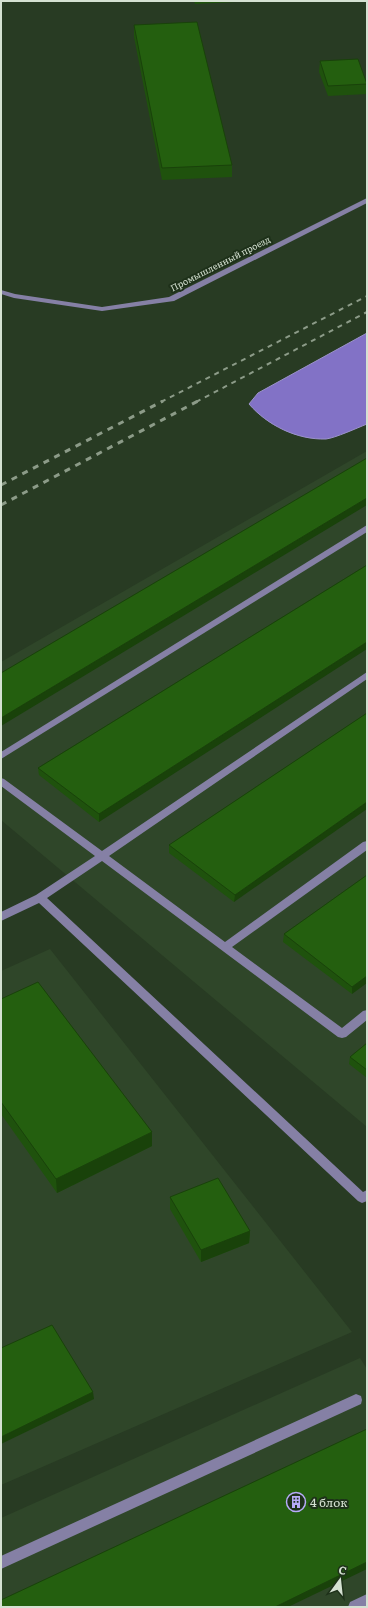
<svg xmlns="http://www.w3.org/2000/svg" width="368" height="1608" font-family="Literata,serif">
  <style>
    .built { fill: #2f4629 }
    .water { fill: #8272c6; stroke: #9b93ca }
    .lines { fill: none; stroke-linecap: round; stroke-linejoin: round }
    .minor { fill: #8580a5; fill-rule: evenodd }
    .rail-far1 { stroke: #8c9b88; stroke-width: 2; stroke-dasharray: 5 5; stroke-linecap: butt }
    .rail { stroke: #8c9b88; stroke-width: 3; stroke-dasharray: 6 6; stroke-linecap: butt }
    .wall { fill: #1f520d }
    .shaded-wall { fill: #19420a }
    .building { fill: #245f0f; stroke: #19420a }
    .labels { text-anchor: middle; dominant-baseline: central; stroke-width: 4; stroke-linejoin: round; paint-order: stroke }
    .far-street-label { font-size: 9px; fill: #d5e1d2; stroke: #1e311a }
    .near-poi-label { font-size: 12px; fill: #d5e1d2; stroke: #1e311a; text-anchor: start }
  </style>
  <rect width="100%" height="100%" fill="#283b23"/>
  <g class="built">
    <path d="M367,451V1127L1,820V662Z"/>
    <path d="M50,949L352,1332L1,1485V971Z"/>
    <path d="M360,1358L367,1369V1607H1V1518Z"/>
  </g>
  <path class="water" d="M367,333V424C357,428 335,438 326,439C297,440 267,425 249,404L258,393Z"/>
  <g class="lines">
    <g class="minor">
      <path d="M367,198V203L174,301L102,311L14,298L1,294V290L15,294L102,307L169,297Z"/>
      <path d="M367,525V532L1,759V752Z"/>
      <path d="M367,672V679L109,856L225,942L363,842L367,841V850L232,947L342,1028L363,1011L367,1010V1020L346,1037L342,1038L338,1037L102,861L47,898L363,1192L367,1190V1201L362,1203L358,1201L39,903L1,921V912L36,895L95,856L1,786V778L4,779L102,851Z"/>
      <path d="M356,1394L361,1396L362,1400L361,1404L1,1569V1556Z"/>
      <path d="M367,1594V1607H348L350,1602Z"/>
    </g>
    <g class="rail-far1">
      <path d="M161,402L367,296"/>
      <path d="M196,402L367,312"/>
    </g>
    <g class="rail">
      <path d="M1,485L163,401"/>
      <path d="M1,505L198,401"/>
    </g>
  </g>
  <g class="wall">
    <path d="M194,1H257L195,4Z"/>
    <path d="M134,25L232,165V177L162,180L134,37Z"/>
    <path d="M320,61L367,83V94L328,96L319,72Z"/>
    <path d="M367,565L99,822L39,775L38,768Z"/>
    <path d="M367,713L234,902L169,853V845Z"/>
    <path d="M367,875L352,994L283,942L284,934Z"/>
    <path d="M1,999L152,1146L57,1193L1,1114Z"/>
    <path d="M367,1043V1078L349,1064L350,1057Z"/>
    <path d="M170,1197L250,1231L249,1243L201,1262L170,1209Z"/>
  </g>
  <g class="shaded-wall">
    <path d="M367,498V505L1,726V718Z"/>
    <path d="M367,642V649L99,822V814Z"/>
    <path d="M367,802V809L234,902L235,895Z"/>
    <path d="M367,976V983L352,994V987Z"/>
    <path d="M152,1132V1146L57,1193L56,1179Z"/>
    <path d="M250,1231L249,1243L201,1262V1250Z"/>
    <path d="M93,1392L94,1399L1,1444V1437Z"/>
    <path d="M367,1562V1569L288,1607H275Z"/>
  </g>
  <g class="building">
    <path d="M197,22L232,165L162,168L134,25Z"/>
    <path d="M358,59L367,84L328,86L320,61Z"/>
    <path d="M367,458V498L1,718V673Z"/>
    <path d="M367,565V642L99,814L38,768Z"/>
    <path d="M367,713V802L235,895L169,845Z"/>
    <path d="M367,875V976L352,987L284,934Z"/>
    <path d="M38,982L152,1132L56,1179L1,1102V999Z"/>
    <path d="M367,1043V1070L350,1057Z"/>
    <path d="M218,1178L250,1231L201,1250L170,1197Z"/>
    <path d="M52,1325L93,1392L1,1437V1348Z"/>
    <path d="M367,1429V1562L275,1607H1V1600Z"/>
  </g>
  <defs>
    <g id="building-ring" transform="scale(1)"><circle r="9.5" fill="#1e311a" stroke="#b7abf8" stroke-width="1.5"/><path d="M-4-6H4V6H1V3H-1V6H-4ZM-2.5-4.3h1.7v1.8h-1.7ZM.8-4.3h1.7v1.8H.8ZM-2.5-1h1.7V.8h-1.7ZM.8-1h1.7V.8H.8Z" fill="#b7abf8"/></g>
  </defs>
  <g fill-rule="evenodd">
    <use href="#building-ring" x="296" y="1502"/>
  </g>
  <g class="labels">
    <g class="far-street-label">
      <text transform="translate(220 263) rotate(-27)">Промышленный проезд</text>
    </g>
    <g class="near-poi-label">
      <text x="310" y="1502">4 блок</text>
    </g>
  </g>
  <rect width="368" height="1608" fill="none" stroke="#d5e1d2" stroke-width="4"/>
  <g transform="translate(340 1580) rotate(15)" stroke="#1e311a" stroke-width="3" paint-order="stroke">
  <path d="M0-3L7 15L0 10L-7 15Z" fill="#d5e1d2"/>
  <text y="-6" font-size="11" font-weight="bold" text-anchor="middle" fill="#d5e1d2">С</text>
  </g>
</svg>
